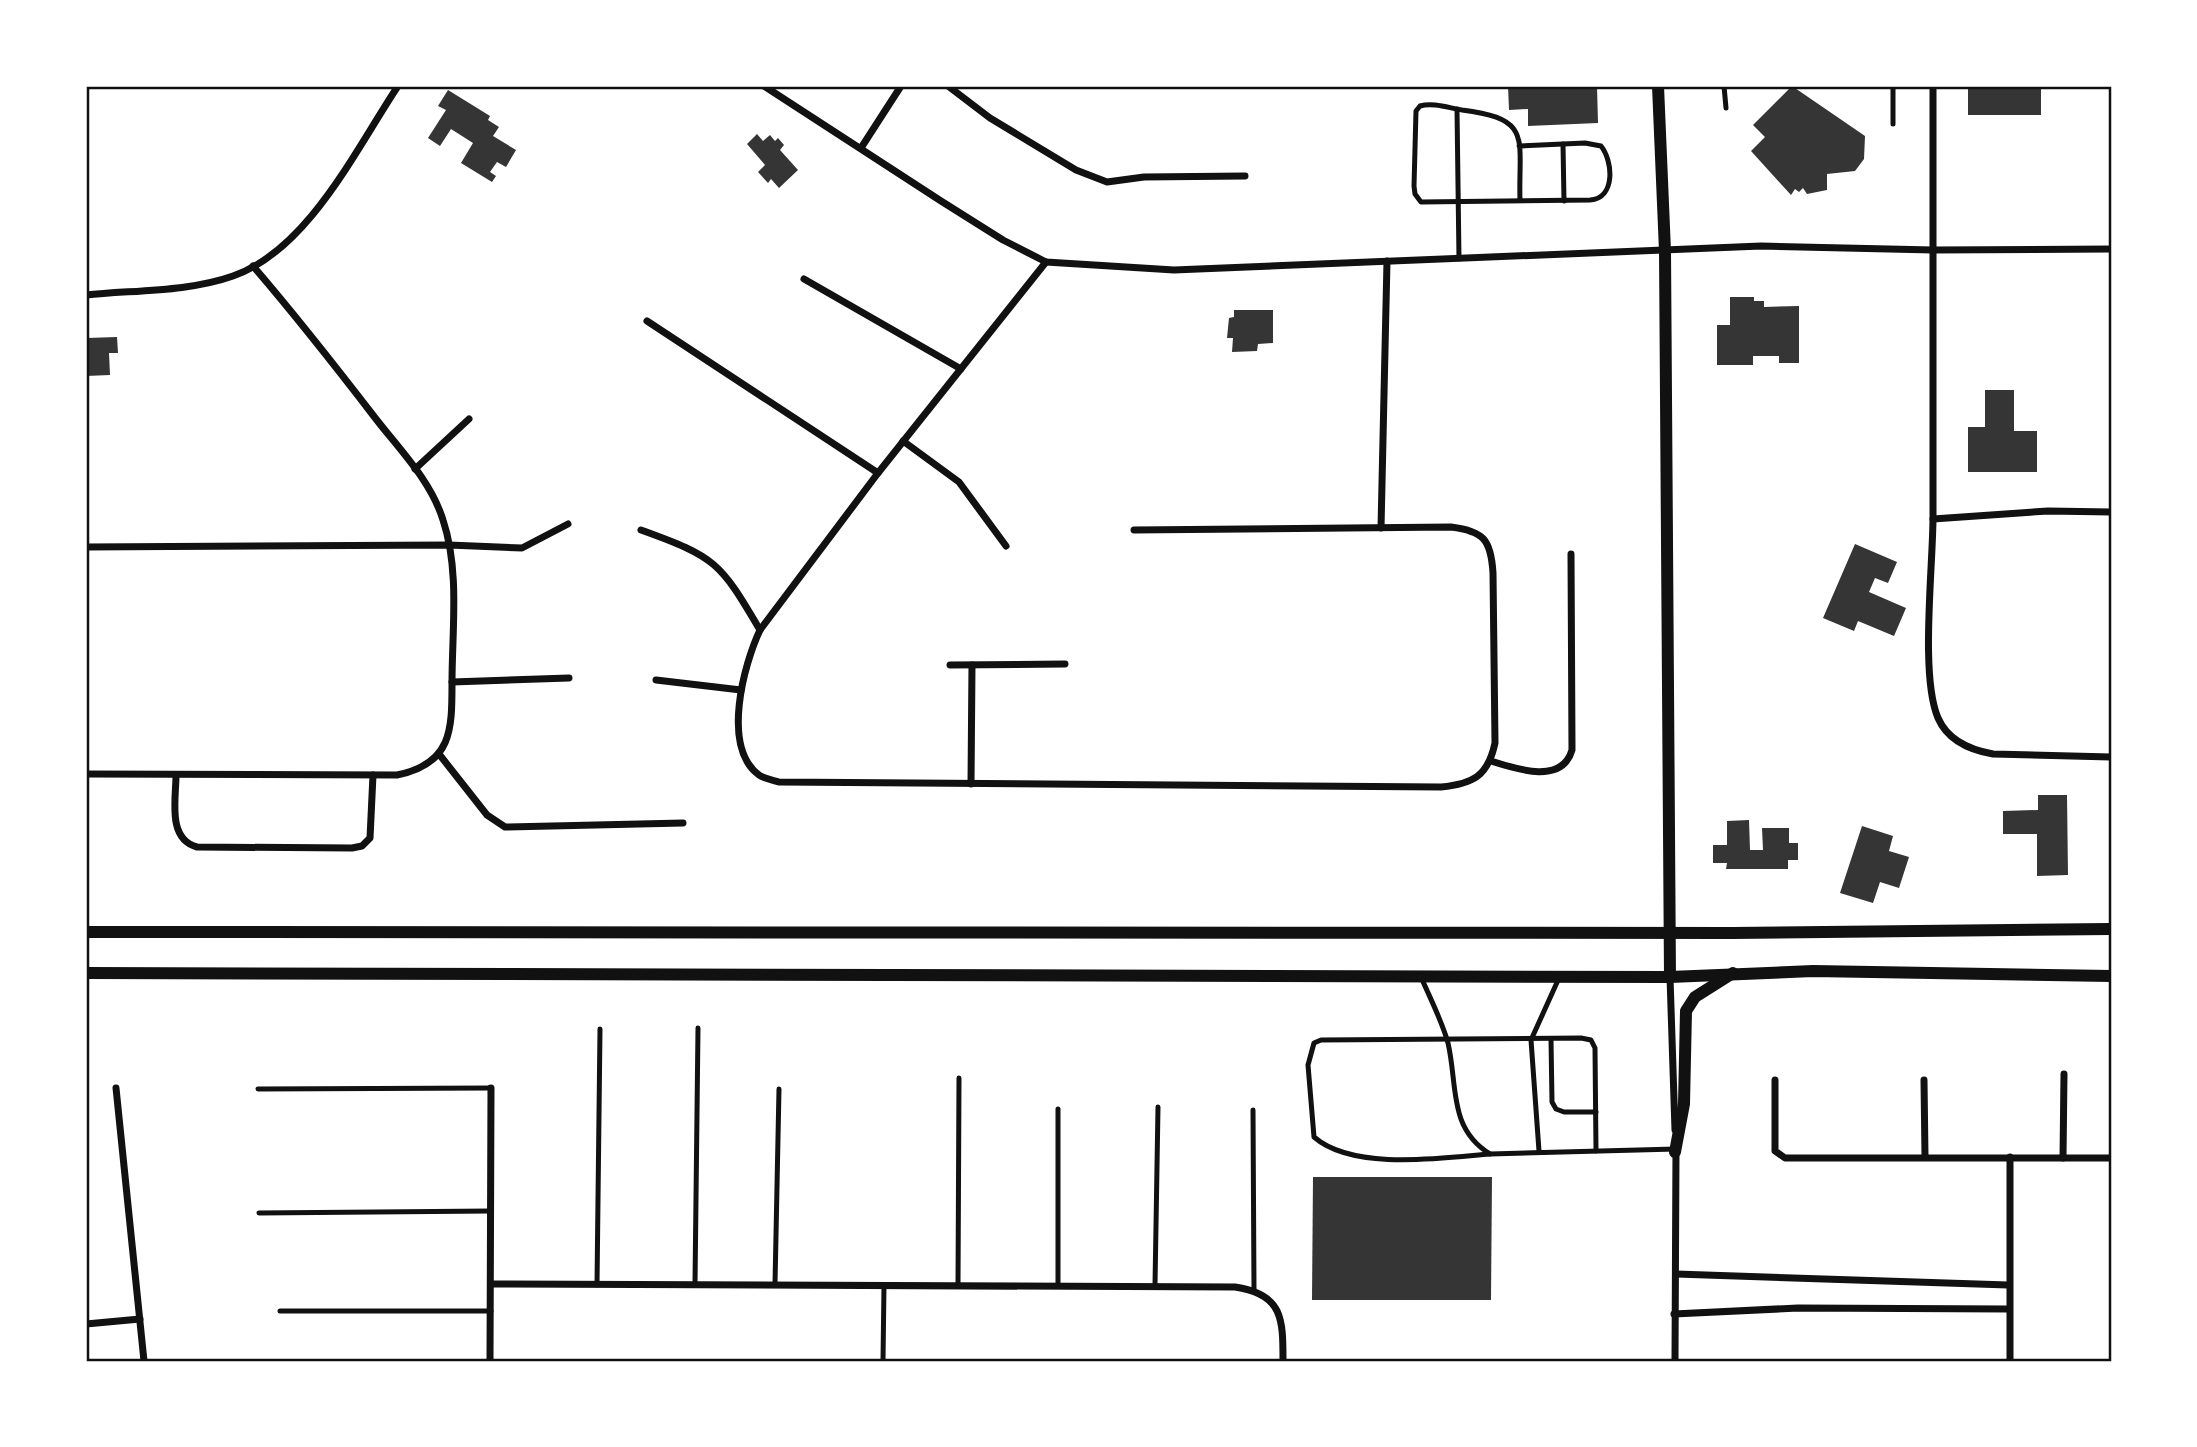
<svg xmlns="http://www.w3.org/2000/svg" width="2197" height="1447" font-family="Figtree,sans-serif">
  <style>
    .building { fill: #353535 }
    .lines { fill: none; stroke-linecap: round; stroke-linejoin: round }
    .service { stroke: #111; stroke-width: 5 }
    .minor { stroke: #111; stroke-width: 7 }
    .tertiary { stroke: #111; stroke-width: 12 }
    .neatline { fill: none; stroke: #111; stroke-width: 2.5 }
  </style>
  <rect width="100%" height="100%" fill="#fff"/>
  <g class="building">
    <path d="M1508,86H1597L1598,123L1528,126V109L1509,110Z"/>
    <path d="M1792,86L1865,136L1864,159L1855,171L1827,174V190L1807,194L1803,188L1799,192L1795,189L1791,195L1751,151L1765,137L1753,125Z"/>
    <rect x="1968" y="86" width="73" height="29"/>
    <path d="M448,90L490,116L488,120L499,127L493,136L516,150L506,167L497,162L490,172L496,176L492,182L461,163L473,143L451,129L440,146L428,138L446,110L438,106Z"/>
    <path d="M757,134L763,141L770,135L775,141L778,138L784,145L780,150L798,170L779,188L771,179L768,183L758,172L765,165L747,144Z"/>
    <path d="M1730,297H1754V301H1764V307L1799,306V363H1779V356H1753V365H1717V325H1730Z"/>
    <path d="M1234,310H1273V343L1258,344L1257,351L1232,352L1233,338H1227L1229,318L1234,317Z"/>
    <path d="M117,337L118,353H109L110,375L86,376V338Z"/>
    <path d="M1985,390H2014V431H2037V472H1968V427H1985Z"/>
    <path d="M1855,544L1897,562L1888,583L1875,578L1869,592L1906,608L1894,636L1858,621L1854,631L1823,618Z"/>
    <path d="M2038,795H2067L2068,875L2037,876V834H2003V811L2038,810Z"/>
    <path d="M1749,820L1750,850H1763L1762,828H1789V843H1798V860H1788V869H1726L1727,863H1713V845H1727V821Z"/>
    <path d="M1862,826L1893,836L1889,851L1909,857L1899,888L1880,882L1873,903L1840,893Z"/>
    <path d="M1313,1177H1492L1491,1300H1312Z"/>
  </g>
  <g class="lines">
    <g class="service">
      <path d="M1724,86L1726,108"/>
      <path d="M1893,86V124"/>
      <path d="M1457,109L1459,259"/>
      <path d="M1563,144L1564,201"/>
      <path d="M1519,146L1585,143L1601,146C1613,161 1616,198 1590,200L1421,202L1415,194L1414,186L1416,111L1420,106C1433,102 1449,108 1462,110C1534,119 1518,139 1520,201"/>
      <path d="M1421,977C1430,998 1442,1021 1448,1043C1458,1086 1448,1128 1490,1154L1676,1149"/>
      <path d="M1551,1039L1552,1102L1556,1109L1564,1112H1596"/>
      <path d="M258,1089L491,1088"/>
      <path d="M1058,1109V1285"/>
      <path d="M1253,1110L1254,1290"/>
      <path d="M1539,1151L1531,1040L1559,978"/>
      <path d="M1490,1154C1442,1158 1353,1171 1314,1137L1308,1065L1314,1043L1321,1040L1581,1038L1591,1040L1595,1048L1596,1151"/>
      <path d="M259,1213L491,1211"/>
      <path d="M695,1284L698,1028"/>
      <path d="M775,1284L779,1089"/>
      <path d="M597,1285L600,1029"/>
      <path d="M958,1285L959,1078"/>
      <path d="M1155,1285L1158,1107"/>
      <path d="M280,1311H491"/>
      <path d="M883,1361L884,1285"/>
    </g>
    <g class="minor">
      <path d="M764,86L941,201L1003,240L1046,262L1174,270L1761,246L1933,250L2111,249"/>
      <path d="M948,86L990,118L1076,170L1107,182L1144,177L1245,176"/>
      <path d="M1933,86C1934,229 1934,373 1933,517C1933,567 1920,676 1938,718C1948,741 1970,750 1993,754L2111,757"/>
      <path d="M861,148L901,86"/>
      <path d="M1046,262L878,473L760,630C744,664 721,747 759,775C764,779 773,780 779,782L1441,787C1473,784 1488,776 1495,743L1493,573C1491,540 1484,531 1451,527L1134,530"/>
      <path d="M804,279L961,369"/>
      <path d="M86,295C134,290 188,292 233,276C308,250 356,149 398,86"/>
      <path d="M647,321L878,473"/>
      <path d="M903,441L959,482L1006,546"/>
      <path d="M415,469L469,419"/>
      <path d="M1933,519L2048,511L2111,512"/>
      <path d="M1381,528L1387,261"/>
      <path d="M641,530C716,557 720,562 760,630"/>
      <path d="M86,547L449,545L522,548L568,524"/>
      <path d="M950,665L1065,664"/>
      <path d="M656,680L741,690"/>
      <path d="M452,682L569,678"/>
      <path d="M439,754L487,815L505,827L683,823"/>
      <path d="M1491,761C1516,769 1562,785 1572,750L1571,554"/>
      <path d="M86,774L397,775C452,764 452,730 452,683C452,630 460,571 443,520C431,481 400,450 376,419C336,367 296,316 253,266"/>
      <path d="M176,775C176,799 167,839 197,847L352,848L362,846L370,838L373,775"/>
      <path d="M971,784L972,665"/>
      <path d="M1670,977L1675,1130"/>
      <path d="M1775,1080V1151L1785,1158H2111"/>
      <path d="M1924,1080L1925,1157"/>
      <path d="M116,1088L144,1361"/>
      <path d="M2063,1158L2064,1074"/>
      <path d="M1676,1274L2008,1285"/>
      <path d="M491,1284L1235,1287C1283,1294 1283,1319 1283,1361"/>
      <path d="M1674,1314L1798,1308L2008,1309"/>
      <path d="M86,1324L140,1319"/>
      <path d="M490,1361L491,1088"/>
      <path d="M1675,1361L1676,1149"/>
      <path d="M2010,1361V1157"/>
    </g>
    <g class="tertiary">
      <path d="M1658,86L1665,251L1670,977"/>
      <path d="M86,932L1732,933L2111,929"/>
      <path d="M86,973L1670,977L1813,971L2111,976"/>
      <path d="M1675,1152L1684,1104L1686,1011L1695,997L1733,973"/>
    </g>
  </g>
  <rect width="2197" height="1447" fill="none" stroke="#ffffff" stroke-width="175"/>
  <rect x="88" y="88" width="2022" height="1272" class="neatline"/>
</svg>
